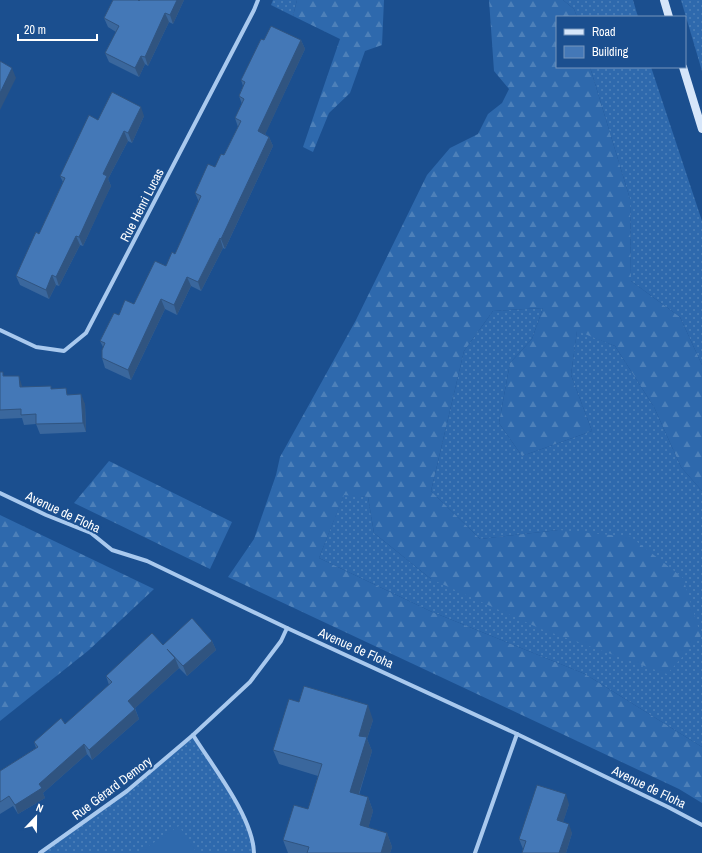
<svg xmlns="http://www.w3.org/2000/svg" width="702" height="853" font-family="'Archivo Narrow',sans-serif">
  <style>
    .grass { fill: url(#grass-dots) }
    .forest { fill: url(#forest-firs) }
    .garden { fill: #2e69ad }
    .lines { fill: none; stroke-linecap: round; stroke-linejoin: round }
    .street { stroke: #a9c9ee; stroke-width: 4 }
    .secondary { stroke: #d6e6fa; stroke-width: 8 }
    .wall { fill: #3a679d }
    .shaded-wall { fill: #305480 }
    .building { fill: #4478b7; stroke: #305480 }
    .labels { text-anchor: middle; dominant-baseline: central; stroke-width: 4; stroke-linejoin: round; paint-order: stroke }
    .street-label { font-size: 13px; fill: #fff; stroke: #1b4f8f }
  </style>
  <defs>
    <pattern id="grass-dots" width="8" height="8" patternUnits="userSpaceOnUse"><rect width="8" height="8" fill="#2e69ad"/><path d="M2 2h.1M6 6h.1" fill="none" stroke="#4d80b9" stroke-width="1.8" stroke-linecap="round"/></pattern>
    <pattern id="forest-firs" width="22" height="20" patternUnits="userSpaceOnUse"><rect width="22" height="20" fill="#2e69ad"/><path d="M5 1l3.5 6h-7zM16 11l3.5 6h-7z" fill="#4d80b9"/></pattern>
  </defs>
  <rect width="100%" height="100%" fill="#1b4f8f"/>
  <g class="grass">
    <path d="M273,0H297L293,16L271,5Z"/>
    <path d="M563,0H633L638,17H577L574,9Z"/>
    <path d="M681,0H702V71Z"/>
    <path d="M590,67H651L702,221V365L680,317L631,281L630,199Z"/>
    <path d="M543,308L532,339L510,363L499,423L522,456L592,431L571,375L577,330L615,346L654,407L681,467L702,491V747L585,674L430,611L319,558L344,494L368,497L374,533L431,579L559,530L480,539L431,491L464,351L493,311Z"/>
    <path d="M193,735L246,818L254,853H40L127,791Z"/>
  </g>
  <g class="forest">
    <path d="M297,0H384L382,45L365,51L350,93L329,113L313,152L303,147L340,39L293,16Z"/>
    <path d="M489,0H563L574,9L577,17H557V67H590L630,199L631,281L680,317L702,365V491L681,467L654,407L615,346L577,331L571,375L592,431L522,456L499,423L510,363L532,339L543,308L493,311L464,351L431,491L480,539L559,530L631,537L683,578L701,636L667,674L541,629L431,579L374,533L368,497L344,495L319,558L430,611L585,674L702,747V803L679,789L228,577L254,539L276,475L280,457L356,320L427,175L450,148L478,134L488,114L502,103L509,89L494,71Z"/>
    <path d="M109,461L232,522L210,569L74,503Z"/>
    <path d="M0,515L154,589L89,650L0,721Z"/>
  </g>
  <path class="garden" d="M179,826L197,853H138Z"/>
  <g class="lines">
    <g class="street">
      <path d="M0,330L36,347L64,351L86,333L254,10L258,0"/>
      <path d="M0,493L46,515L91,533L112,550L147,561L287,628L517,734L668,807L702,825"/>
      <path d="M193,735C213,767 253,817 254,853"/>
      <path d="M40,853L127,791L193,735L250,682L281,641L287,628"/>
      <path d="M475,853L517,734"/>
    </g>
    <g class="secondary">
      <path d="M664,0L669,17"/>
      <path d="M683,67L702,129"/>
    </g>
  </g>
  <g class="wall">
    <path d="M184,0L173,24L169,22L148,66L145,64L139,77L109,62L105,53L116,32L108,27L104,18L139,1Z"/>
    <path d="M264,40H301L305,49L265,134L269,137L273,146L225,249L223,248L201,291L191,286L177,315L165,309L131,380L105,368L102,358L103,347L100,341L119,315L134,304L175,254L199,202L195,193L224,155L238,127L235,118L242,104L239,96L243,86L241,80Z"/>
    <path d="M144,116L132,143L128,141L108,179L111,186L104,200L83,246L80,245L59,286L56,285L49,299L20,285L16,276L39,234L63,182L60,176L98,120Z"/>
    <path d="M0,372L4,376L22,386V387L52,389L69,395L85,404L86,432L40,434L36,424L24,425L22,418L0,419Z"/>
    <path d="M212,641L216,650L187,676L179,668L135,708L139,719L92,760L87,754L43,793L45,798L18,814L13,806L0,814V771L36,748L34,742L65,724L109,685L106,676L163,645Z"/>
    <path d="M299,702L373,720L367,739L372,751L359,795L368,797L373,811L368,828L387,833L392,847L390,853H288L283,840L308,809L318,776L279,764L273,750Z"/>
    <path d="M569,804L563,822L572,833L566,853H522L523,849L519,839Z"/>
  </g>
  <g class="shaded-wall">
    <path d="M177,0H184L173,24L170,15Z"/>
    <path d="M165,13L169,22L148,66L145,57Z"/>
    <path d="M301,40L305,49L262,141L258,131Z"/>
    <path d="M141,56L145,64L139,77L135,68Z"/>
    <path d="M12,68L16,78L0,110V93Z"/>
    <path d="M141,107L144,116L132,143L128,133Z"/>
    <path d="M124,131L128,141L108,179L111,186L83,246L79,237L103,174Z"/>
    <path d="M269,137L273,146L225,249L221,239Z"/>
    <path d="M76,236L80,245L59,286L56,277Z"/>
    <path d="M220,238L223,248L201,291L198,282Z"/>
    <path d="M52,275L56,285L49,299L46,290Z"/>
    <path d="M187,277L191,286L177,315L174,305Z"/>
    <path d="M161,299L165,309L131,380L128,370Z"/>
    <path d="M19,376L22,386L23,396L20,387Z"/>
    <path d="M81,394L85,404L86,432L83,423Z"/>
    <path d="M212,641L216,650L187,676L183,666Z"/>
    <path d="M175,658L179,668L132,711L128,701Z"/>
    <path d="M368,705L373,720L367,739L372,751L355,806L350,792L359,736Z"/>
    <path d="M135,709L139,719L92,760L89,750Z"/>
    <path d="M84,744L87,754L43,793L45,798L18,814L15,805Z"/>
    <path d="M566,794L569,804L561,829L557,820Z"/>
    <path d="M368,797L373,811L365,840L360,825Z"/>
    <path d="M569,824L572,833L566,853H559Z"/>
    <path d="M387,833L392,847L390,853H381Z"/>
  </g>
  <g class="building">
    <path d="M113,0H138L139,1L140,0H177L170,15L165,13L145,57L141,56L135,68L105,53L119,26L104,18Z"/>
    <path d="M271,26L301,40L258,131L269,137L221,239L220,238L198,282L187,277L174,305L161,299L128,370L102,358V350L105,343L100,341L114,313L119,315L125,300L134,304L155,261L166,266L172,252L175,254L201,196L195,193L208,164L215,167L221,154L224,155L241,121L235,118L244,99L239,96L245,82L241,80L261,39L264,40Z"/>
    <path d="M0,61L12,68L0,93Z"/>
    <path d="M112,92L141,107L128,133L124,131L103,174L107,176L79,237L76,236L56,277L52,275L46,290L16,276L36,232L39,234L65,178L60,176L89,115L98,120Z"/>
    <path d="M0,372H3V376H19L20,387L51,386V389L66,388L67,395L81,394L83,423L36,424V414L21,415V409L0,410Z"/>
    <path d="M192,618L212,641L183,666L167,649L175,658L128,701L135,709L89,750L84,744L39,784L42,788L15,805L9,796L0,802V771L38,747L34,742L61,718L65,724L112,682L106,676L152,633L163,645Z"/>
    <path d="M304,686L368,705L359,736L367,737L350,792L368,797L360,825L387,833L381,853H307L309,847L283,840L294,805L308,809L322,764L273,750L289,699L299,702Z"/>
    <path d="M537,785L566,794L557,820L569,824L559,853H522L526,841L519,839Z"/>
  </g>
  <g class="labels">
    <g class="street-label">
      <text transform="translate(142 205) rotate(-63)">Rue Henri Lucas</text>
      <text transform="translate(63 512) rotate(25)">Avenue de Floha</text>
      <text transform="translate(356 648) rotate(24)">Avenue de Floha</text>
      <text transform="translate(649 787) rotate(26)">Avenue de Floha</text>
      <text transform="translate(112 788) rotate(-37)">Rue Gérard Demory</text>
    </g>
  </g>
  <rect x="556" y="16" width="130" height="52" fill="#1b4f8f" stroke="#7695bc"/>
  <rect x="564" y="29" width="20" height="6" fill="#d6e6fa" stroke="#7695bc"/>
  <text x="592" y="36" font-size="12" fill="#ffffff">Road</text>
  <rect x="564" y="46" width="20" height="12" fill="#4478b7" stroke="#7695bc"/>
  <text x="592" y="56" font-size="12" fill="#ffffff">Building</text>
  <g transform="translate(36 817) rotate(22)" stroke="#1b4f8f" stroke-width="3" paint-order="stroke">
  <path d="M0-3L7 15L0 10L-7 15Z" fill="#ffffff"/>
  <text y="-6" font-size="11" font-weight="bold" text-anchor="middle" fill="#ffffff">N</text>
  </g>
  <path d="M18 34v6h79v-6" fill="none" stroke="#ffffff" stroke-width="2"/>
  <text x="24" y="34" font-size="12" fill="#ffffff" stroke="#1b4f8f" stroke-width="3" paint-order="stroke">20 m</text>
</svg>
